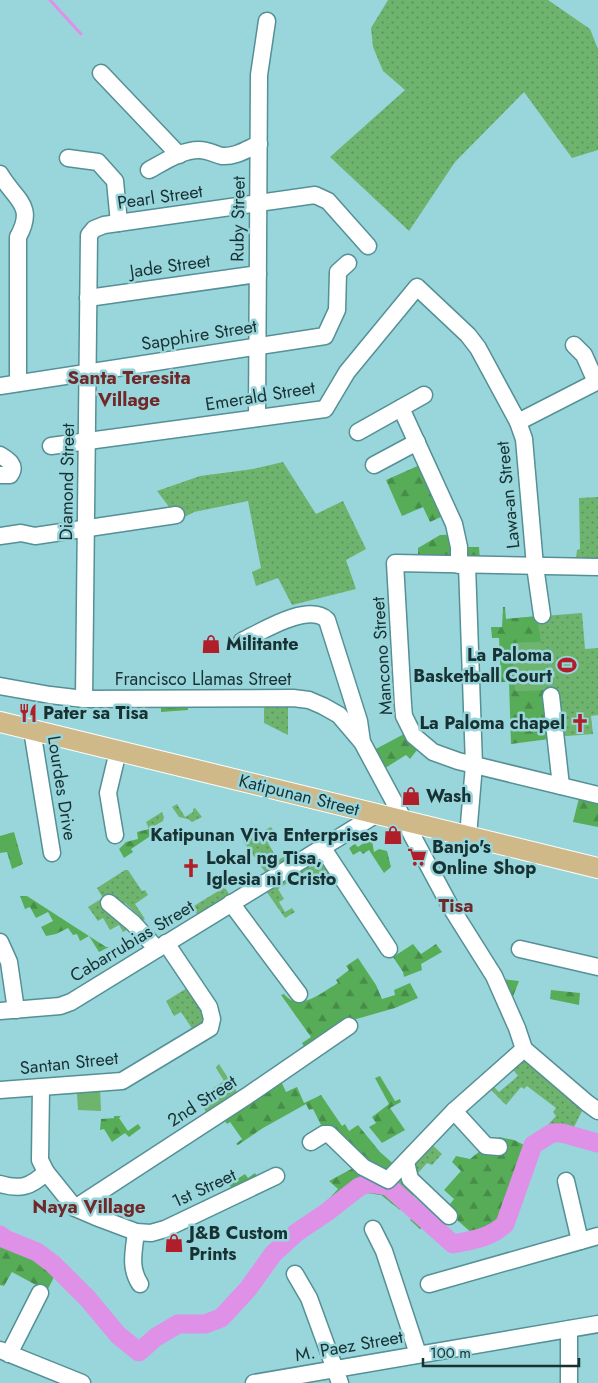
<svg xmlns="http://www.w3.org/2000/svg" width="598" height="1383" font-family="Jost,sans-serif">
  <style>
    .grass { fill: url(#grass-dots) }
    .forest { fill: url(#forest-firs) }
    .garden { fill: #6fb46e }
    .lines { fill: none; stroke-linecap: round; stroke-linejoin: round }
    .stream { stroke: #df90e7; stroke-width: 3 }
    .river { stroke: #df90e7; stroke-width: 19 }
    .minor-casing { stroke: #549095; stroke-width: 19 }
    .major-casing { stroke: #fff; stroke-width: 22 }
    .minor { stroke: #fff; stroke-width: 16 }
    .major { stroke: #d0b989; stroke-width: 20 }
    .labels { text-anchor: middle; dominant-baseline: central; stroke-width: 5; stroke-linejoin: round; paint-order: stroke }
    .street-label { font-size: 18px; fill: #183133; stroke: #99d6dc }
    .poi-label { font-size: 18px; font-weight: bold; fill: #183133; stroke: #99d6dc; text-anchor: start }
    .neighbourhood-label { font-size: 19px; font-weight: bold; fill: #6f2929; stroke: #99d6dc }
  </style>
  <defs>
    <pattern id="grass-dots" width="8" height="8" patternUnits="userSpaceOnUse" patternTransform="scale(1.25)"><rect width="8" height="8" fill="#6fb46e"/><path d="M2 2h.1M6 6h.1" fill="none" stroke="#5a935b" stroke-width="1.8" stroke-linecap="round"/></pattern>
    <pattern id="forest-firs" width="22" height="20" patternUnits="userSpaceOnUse" patternTransform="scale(1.25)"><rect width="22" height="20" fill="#57ad57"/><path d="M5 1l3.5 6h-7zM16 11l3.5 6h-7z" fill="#478d49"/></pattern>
  </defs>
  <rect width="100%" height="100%" fill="#99d6dc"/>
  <g class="grass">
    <path d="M388,0H548L590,29L598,49V150L572,158L524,92L455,162L409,231L330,157L405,90L383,71L373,47L371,28Z"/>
    <path d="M283,462L316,514L343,501L366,549L346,560L356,589L292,605L278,578L256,586L252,572L261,568L248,501L194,512L179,520L157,491L200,476L253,469Z"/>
    <path d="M598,497V559L576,558L577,550L580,549L579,498Z"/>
    <path d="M582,613L585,649L598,648V715L591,716L593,734L515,740L506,619Z"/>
    <path d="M264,701L288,706V735L264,723Z"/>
    <path d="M177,804L185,817L193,812V809L195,808L202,817L192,822L188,819L179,817L172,807Z"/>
    <path d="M162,812L164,817L163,821L149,829L146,822Z"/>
    <path d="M271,827L278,837L268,843L278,860L289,854L292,860L268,876L243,841Z"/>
    <path d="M320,854L333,874L317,885L307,870L278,889L284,899L279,902L285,912L292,908L295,912L285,918L264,888Z"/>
    <path d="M125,870H128L142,891L145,890L148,895L135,904L145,919L136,924L135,923L140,917L125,903L120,909L103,898L97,888Z"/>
    <path d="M223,888L226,889L229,894L228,897L197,914L194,910V906Z"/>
    <path d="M101,899L133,926L123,932L119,925L110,930L103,918L98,921L88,907Z"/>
    <path d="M187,988L206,1013L205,1021L193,1030L181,1012L174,1016L166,1001Z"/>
    <path d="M523,1056L585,1105L571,1133L546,1127L556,1116L553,1112L556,1108L527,1086L524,1089L521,1087L506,1105L488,1087L491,1084L499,1092L518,1076L511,1067Z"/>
    <path d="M427,1140L442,1154L432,1165L427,1163L410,1182L417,1192L409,1200L388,1182Z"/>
  </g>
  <g class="forest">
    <path d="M422,464L443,516L430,522L423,507L402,516L386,480Z"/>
    <path d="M464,534V547H479L480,560L418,558V548L440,535Z"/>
    <path d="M503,607H505L506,619L537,616L541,642L512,643L515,691L544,690L549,739L511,744L509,682H501L499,638H492L491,627H502Z"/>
    <path d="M161,705L188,706V710L161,712Z"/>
    <path d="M404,734L417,750L410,759L406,755L382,770L372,751Z"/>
    <path d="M579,798L598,803V827L573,822Z"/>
    <path d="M149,829L152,835L131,849L133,852L124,858L119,849L126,842L138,839L137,832Z"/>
    <path d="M14,832L23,864L12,869L7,852L0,853V836Z"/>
    <path d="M372,840L374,852L379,849L387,851L391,867L384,873L369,850L363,854L360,851L353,855L349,848L355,844L358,847L365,842Z"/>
    <path d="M20,896H27L106,947H109L99,952L89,936L80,941L77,934L73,935L68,928L56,934L46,936L41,927L53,921L48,912L36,918L30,907L25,909Z"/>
    <path d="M413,944L421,954L436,944L442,952L421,964L422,970L404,977L403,972L393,957Z"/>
    <path d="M358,958L376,985L382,999L395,995L394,990L410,983L418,998L395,1008L353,1020L306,1050L302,1043L311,1037L281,995L284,994C299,1013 322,992 338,983L336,980L349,970L346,966Z"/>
    <path d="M503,979L519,981L512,999Z"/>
    <path d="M551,990L580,993L579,1005L550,999Z"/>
    <path d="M276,1070L286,1092L297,1087L304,1103L321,1095L342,1126L345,1124L349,1131L358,1125L380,1152L397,1167L387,1174L379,1170L328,1128L321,1125L313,1109L309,1110L306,1104L263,1128L238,1145L236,1144L242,1139L230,1122L227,1124L225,1121L215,1128L212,1123Z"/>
    <path d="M380,1076L395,1101L400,1099L401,1102L390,1108L405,1130L382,1143L369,1127L376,1123L372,1117L389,1104L375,1078Z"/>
    <path d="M114,1116H121L119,1118L128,1131L138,1124L141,1128L129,1137L125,1133L112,1142L104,1129L100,1130L101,1119L114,1118Z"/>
    <path d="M499,1137L514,1140L530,1148L509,1218L510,1230L491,1237L471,1247L449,1250L422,1228L420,1229L410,1220L414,1216L402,1208L400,1210L381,1195L367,1193L349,1203L292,1246L283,1253L275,1266L263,1258L286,1235L301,1224L304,1227L323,1214L319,1209L338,1189L329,1181L355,1167L388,1182L452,1240L473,1234L457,1220L454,1222L443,1213L454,1199L444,1190L461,1171L452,1162L456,1156L470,1159L485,1147L495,1149Z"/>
    <path d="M255,1173L258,1178L233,1191L229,1184L245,1174L248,1178Z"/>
    <path d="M0,1235L12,1242L23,1241L52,1253L71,1275L64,1283L55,1275L47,1291L12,1272L4,1286L0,1285Z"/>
  </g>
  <g class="garden">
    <path d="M541,642L544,690L515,691L512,643Z"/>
    <path d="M219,1064L237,1092L206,1112L201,1103L215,1094L212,1089L224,1081L216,1068V1067Z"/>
    <path d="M100,1088L101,1111L78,1110L77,1094L51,1095V1092Z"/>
  </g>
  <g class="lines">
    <path class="stream" d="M50,0L81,34"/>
    <path class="river" d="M0,1235L5,1239L37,1252L53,1264L88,1299L118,1335L139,1352L156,1337L178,1324H205L221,1318L248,1289L273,1254L296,1233L327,1212L359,1187L369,1183L388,1186L453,1244C472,1240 491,1238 505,1224L533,1145L552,1133H562L598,1143"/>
    <g class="minor-casing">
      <g id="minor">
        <path d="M101,73L179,155"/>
        <path d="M68,158L98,162L115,181L119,223"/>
        <path d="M149,170C164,162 181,150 199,150C208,150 214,154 222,156C236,157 247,149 259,144"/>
        <path d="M0,174C15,200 36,205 18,237V383"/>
        <path d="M88,298L258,274"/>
        <path d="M574,345L584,355L596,382"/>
        <path d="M0,386L325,336L337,310L338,272L348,263"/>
        <path d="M401,408L454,524L459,547V565"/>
        <path d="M257,418L259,75L267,21"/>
        <path d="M518,422L598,381"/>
        <path d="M358,432L424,395"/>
        <path d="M51,446L325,409L347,372L417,287L468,335L478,348L518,422L524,439L535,566L542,615"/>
        <path d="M0,455C8,460 17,465 10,475H0"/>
        <path d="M374,465L417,442"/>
        <path d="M0,536L21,533L35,536L176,515"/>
        <path d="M467,565L474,765L468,836"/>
        <path d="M598,567L395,563L403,705L404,716L414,736L433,752L458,761L598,795"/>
        <path d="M242,641C261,632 308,602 327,620L359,721L362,742"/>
        <path d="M0,686L50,695L84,699L293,698L309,700L323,706L339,715L362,742L450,906L494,976L517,1028L524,1049L587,1103L598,1111"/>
        <path d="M551,696L561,786"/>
        <path d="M84,699L89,235L94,229L104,225L315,195L328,201L368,246"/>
        <path d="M32,730L52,853"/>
        <path d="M115,835L108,793L118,751"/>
        <path d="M322,847L389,949"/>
        <path d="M109,903L133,923L157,949"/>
        <path d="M231,903L299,994"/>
        <path d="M0,942L9,962L16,1010"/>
        <path d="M520,949L598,967"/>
        <path d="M0,1011L60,1006L71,1002L377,814"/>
        <path d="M41,1088L40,1160L46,1172L75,1208L96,1217L136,1232L151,1233L165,1229L276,1176"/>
        <path d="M0,1090L122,1081L210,1028L212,1019L209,1007L166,943"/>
        <path d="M454,1111L486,1146L499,1147"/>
        <path d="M311,1142L324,1134H329L363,1167L388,1180L454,1111L524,1049"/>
        <path d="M406,1162L410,1179L449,1216"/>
        <path d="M566,1181L580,1241"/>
        <path d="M0,1184C20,1190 31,1187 46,1172"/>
        <path d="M75,1208L247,1096L349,1026"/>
        <path d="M373,1229L384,1251L418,1354"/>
        <path d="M136,1232C134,1251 129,1267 140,1284"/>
        <path d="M295,1274L309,1298L340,1383"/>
        <path d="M429,1284L598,1236"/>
        <path d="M0,1350L82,1383"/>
        <path d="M9,1354L40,1293"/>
        <path d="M254,1383L598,1324"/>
        <path d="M569,1383V1329"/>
      </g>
    </g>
    <g class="major-casing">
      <path id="major" d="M0,722L598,868"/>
    </g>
    <use href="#minor" class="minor"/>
    <use href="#major" class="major"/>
  </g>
  <defs>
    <g id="shop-bare" transform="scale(1.5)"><path d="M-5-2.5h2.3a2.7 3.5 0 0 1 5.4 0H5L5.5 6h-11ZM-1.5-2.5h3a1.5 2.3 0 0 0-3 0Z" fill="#b01e2a" stroke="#99d6dc" stroke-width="2.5" paint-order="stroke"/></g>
    <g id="stadium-bare" transform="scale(1.5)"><path d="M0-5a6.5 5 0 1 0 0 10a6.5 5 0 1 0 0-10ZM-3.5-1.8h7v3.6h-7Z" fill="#b01e2a" stroke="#99d6dc" stroke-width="2.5" paint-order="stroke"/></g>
    <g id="restaurant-bare" transform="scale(1.5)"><path d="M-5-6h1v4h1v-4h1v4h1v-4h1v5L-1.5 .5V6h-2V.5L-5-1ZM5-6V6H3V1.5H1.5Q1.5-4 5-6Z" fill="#b01e2a" stroke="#99d6dc" stroke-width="2.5" paint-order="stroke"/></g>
    <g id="church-bare" transform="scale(1.5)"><path d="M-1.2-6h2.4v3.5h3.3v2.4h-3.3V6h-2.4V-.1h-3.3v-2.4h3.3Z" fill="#b01e2a" stroke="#99d6dc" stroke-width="2.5" paint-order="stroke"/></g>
    <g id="supermarket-bare" transform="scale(1.5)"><path d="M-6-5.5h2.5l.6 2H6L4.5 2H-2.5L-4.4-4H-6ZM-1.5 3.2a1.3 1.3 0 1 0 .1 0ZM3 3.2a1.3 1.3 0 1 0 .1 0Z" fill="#b01e2a" stroke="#99d6dc" stroke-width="2.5" paint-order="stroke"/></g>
  </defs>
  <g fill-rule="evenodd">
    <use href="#shop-bare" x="211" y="644"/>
    <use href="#stadium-bare" x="567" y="665"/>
    <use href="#restaurant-bare" x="28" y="713"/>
    <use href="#church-bare" x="580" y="723"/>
    <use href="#shop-bare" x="411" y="796"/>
    <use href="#shop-bare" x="393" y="835"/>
    <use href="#supermarket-bare" x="417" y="857"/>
    <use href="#church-bare" x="191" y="868"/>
    <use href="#shop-bare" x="174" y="1243"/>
  </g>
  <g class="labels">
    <g class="street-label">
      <text transform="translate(160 197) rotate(-8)">Pearl Street</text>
      <text transform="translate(238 219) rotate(-89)">Ruby Street</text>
      <text transform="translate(170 266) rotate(-8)">Jade Street</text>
      <text transform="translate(199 335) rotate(-9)">Sapphire Street</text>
      <text transform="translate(260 396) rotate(-9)">Emerald Street</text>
      <text transform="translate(67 482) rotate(-89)">Diamond Street</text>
      <text transform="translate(508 495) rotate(-96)">Lawa-an Street</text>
      <text transform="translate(382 656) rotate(-94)">Mancono Street</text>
      <text x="203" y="679">Francisco Llamas Street</text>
      <text transform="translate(62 788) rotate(81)">Lourdes Drive</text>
      <text transform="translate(299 795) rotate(14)">Katipunan Street</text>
      <text transform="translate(132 941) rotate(-31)">Cabarrubias Street</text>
      <text transform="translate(69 1063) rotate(-6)">Santan Street</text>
      <text transform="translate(202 1101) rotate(-33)">2nd Street</text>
      <text transform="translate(204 1188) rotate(-25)">1st Street</text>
      <text transform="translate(349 1346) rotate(-10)">M. Paez Street</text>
    </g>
    <g class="poi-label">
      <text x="226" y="644">Militante</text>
      <text x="552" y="655" text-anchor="end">La Paloma<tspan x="552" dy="21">Basketball Court</tspan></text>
      <text x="43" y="713">Pater sa Tisa</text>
      <text x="565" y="723" text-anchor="end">La Paloma chapel</text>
      <text x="426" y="796">Wash</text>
      <text x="378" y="835" text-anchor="end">Katipunan Viva Enterprises</text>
      <text x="432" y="847">Banjo's<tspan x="432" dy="21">Online Shop</tspan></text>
      <text x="206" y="858">Lokal ng Tisa,<tspan x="206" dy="21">Iglesia ni Cristo</tspan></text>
      <text x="189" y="1233">J&amp;B Custom<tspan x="189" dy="21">Prints</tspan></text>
    </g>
    <g class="neighbourhood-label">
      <text x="129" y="377">Santa Teresita<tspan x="129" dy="22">Village</tspan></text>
      <text x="456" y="905">Tisa</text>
      <text x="89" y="1206">Naya Village</text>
    </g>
  </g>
  <path d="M423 1358v8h156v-8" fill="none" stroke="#183133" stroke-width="2.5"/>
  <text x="430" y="1358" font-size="15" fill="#183133" stroke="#99d6dc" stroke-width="4" paint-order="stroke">100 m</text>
</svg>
